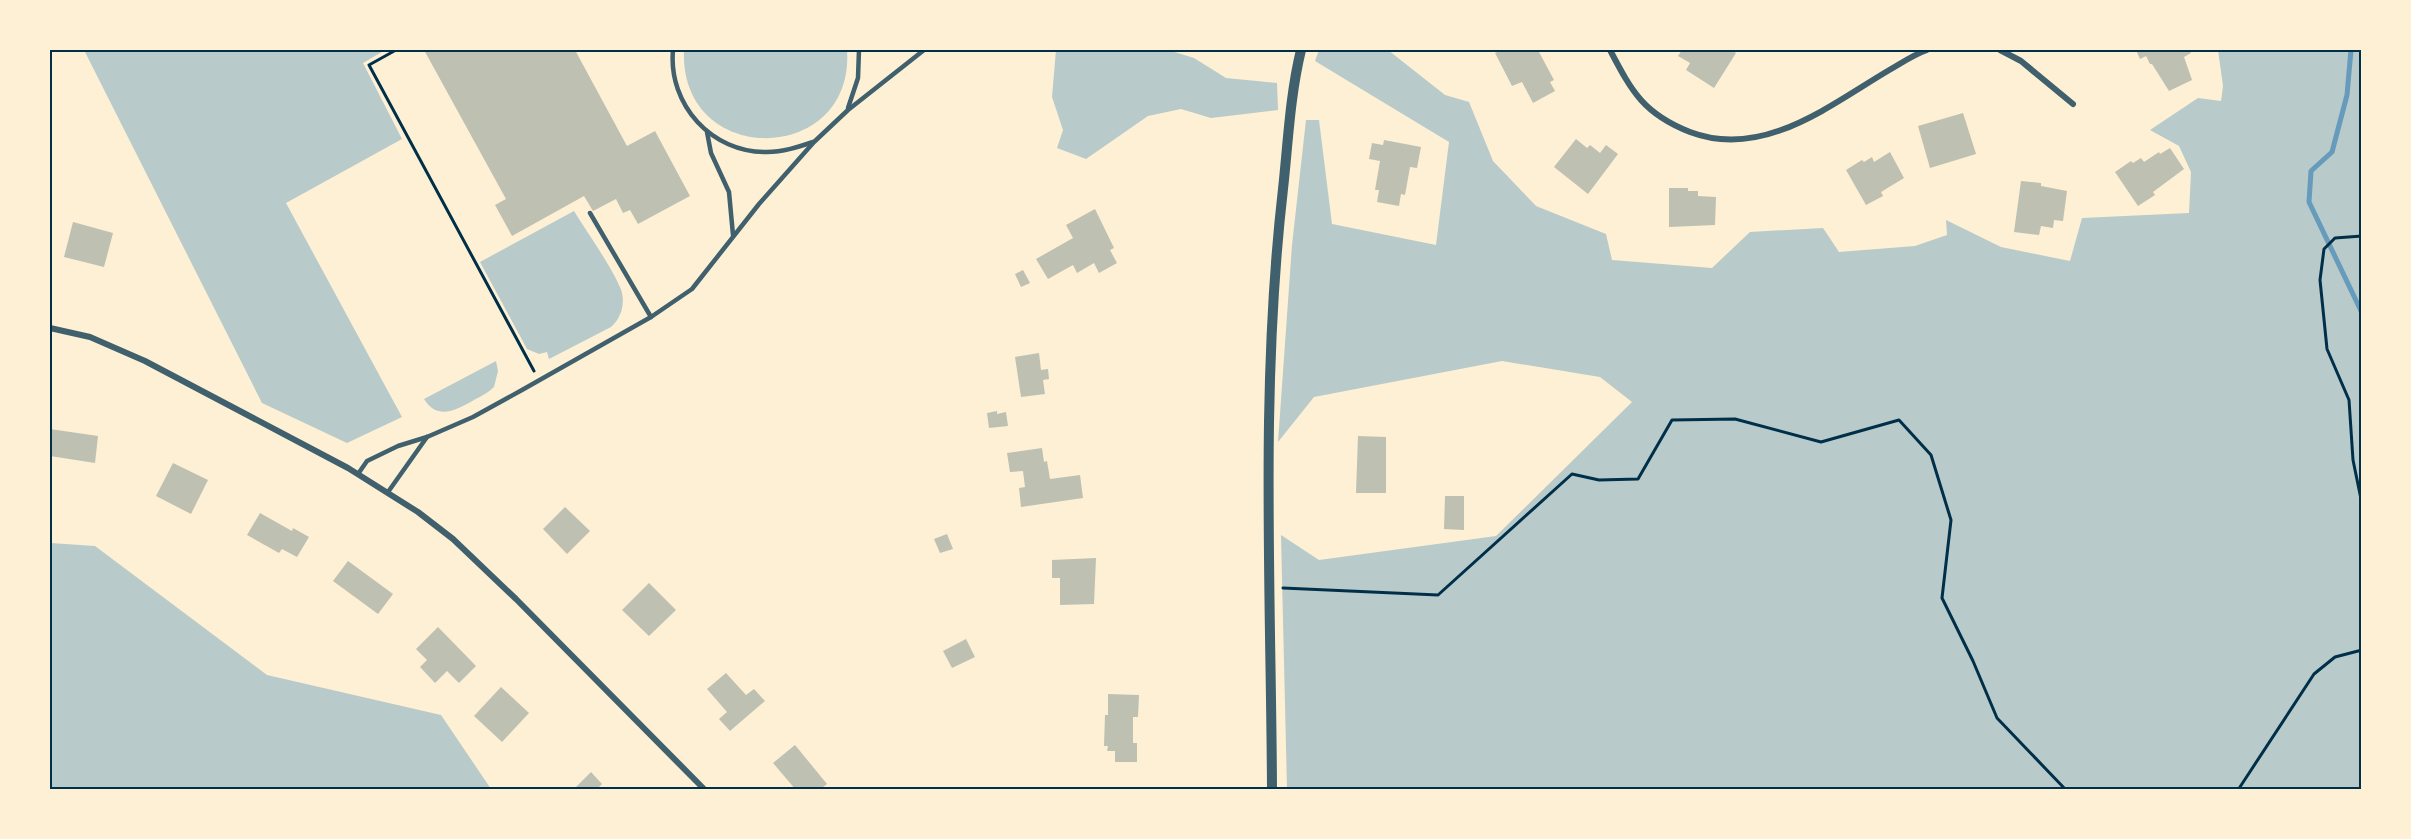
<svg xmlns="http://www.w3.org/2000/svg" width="2411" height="839" font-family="Barlow,sans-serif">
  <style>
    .green { fill: #b9caca }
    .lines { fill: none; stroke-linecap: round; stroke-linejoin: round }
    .stream { stroke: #669bbc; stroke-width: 5 }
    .building { fill: #bec0b2 }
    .path { stroke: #003049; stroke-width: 3 }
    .service { stroke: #3f606c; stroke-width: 4.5 }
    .minor { stroke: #3f606c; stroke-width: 6 }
    .tertiary { stroke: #3f606c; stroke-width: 10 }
    .neatline { fill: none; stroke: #003049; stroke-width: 2 }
  </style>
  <rect width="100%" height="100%" fill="#fdf0d5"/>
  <g class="green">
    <path d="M84,50H385L363,63L402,139L286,203L402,417L347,443L262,403Z"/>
    <path d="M684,50H847C855,166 679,169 684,50Z"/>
    <path d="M1056,50H1168L1194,58L1226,78L1277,83L1278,110L1211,118L1181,109L1148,116L1086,159L1057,148L1063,130L1052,97Z"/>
    <path d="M1319,50H1388L1445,95L1469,102L1493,161L1536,206L1606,234L1612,260L1712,268L1750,232L1823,228L1839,252L1915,246L1947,235L1946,220L2001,247L2070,261L2082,218L2189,213L2191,172L2179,146L2150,130L2198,98L2221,101L2223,86L2218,50H2361V789H1287L1281,535L1319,560L1496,536L1632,402L1600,377L1502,361L1314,397L1278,442L1292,245L1306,120H1319L1332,224L1436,245L1449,142L1315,61Z"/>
    <path d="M574,211C585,229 618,276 622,293C625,306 620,319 611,327L549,359L547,352L539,354L527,349L480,262Z"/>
    <path d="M496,361L498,371L494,387C488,393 481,396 474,400C456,410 438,421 424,399Z"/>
    <path d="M50,543L95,546L267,675L441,715L491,789H50Z"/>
  </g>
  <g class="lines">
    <path class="stream" d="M2351,50L2347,95L2332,152L2311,171L2309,202L2362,313"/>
  </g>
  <g class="building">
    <path d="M424,50H575L627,146L655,131L690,196L638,224L630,210L623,213L616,199L593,211L584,196L512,236L495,205L506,199Z"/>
    <path d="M1502,50H1545L1539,52L1554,80L1550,82L1555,91L1533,103L1522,82L1512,86L1495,53Z"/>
    <path d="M1682,50H1731L1736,53L1714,88L1686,70L1690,63L1678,56Z"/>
    <path d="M2136,50H2189L2191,53L2184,57L2192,80L2169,91L2152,64H2150L2146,56L2140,59Z"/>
    <path d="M1963,113L1976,154L1930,168L1918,126Z"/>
    <path d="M1576,139L1587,148L1590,145L1600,153L1606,145L1618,154L1588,194L1554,167Z"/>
    <path d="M1384,140L1421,147L1417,168L1410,167L1405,195L1401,194L1399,206L1377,202L1379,190H1375L1380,161L1369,159L1372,143L1383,145Z"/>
    <path d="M2170,148L2184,169L2153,192L2155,195L2138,206L2115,172L2131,161L2133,163L2141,158L2144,162L2159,152L2160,154Z"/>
    <path d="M1890,152L1904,178L1881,192L1883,196L1866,205L1846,170L1862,160L1864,162L1872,157L1874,162Z"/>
    <path d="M2021,181L2041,183V186L2067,191L2063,221L2054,220L2053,228L2041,226L2039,235L2014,232Z"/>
    <path d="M1669,188H1688V191H1698V196L1716,197L1715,225L1669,227Z"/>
    <path d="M1095,209L1114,248L1110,250L1117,263L1099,273L1094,263L1077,273L1073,265L1048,279L1036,259L1073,238L1066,225Z"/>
    <path d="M73,222L113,233L104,267L64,257Z"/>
    <path d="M1023,270L1030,283L1021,287L1015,274Z"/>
    <path d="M1039,353L1041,370L1048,369L1049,379L1043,380L1045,394L1021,397L1015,357Z"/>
    <path d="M997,411V414L1006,412L1008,426L989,428L987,413Z"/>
    <path d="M50,429L98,436L95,463L50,456Z"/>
    <path d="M1358,436L1386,437V493H1356Z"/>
    <path d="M1042,448L1044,462L1047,461L1050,479L1080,475L1083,498L1021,507L1019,488L1025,487L1023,471L1010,472L1007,453Z"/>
    <path d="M173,463L208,480L191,514L156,496Z"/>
    <path d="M1445,496H1464V530L1444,529Z"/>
    <path d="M565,507L590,531L567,554L543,529Z"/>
    <path d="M260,513L292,531L293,528L309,537L297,557L282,549L279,553L247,535Z"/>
    <path d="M947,534L953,549L940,553L934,539Z"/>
    <path d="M1096,558L1094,604L1060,605V578H1052V560Z"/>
    <path d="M348,561L393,594L378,614L333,581Z"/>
    <path d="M649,583L676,610L649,636L622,610Z"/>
    <path d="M438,627L476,666L459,683L447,671L435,683L420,667L427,660L416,649Z"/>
    <path d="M966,639L975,657L952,668L943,651Z"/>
    <path d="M726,673L746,695L754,689L765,701L730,731L719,719L727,712L707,689Z"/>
    <path d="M501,687L529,713L502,742L474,716Z"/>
    <path d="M1108,694L1139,695L1138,717H1133V743H1137V762H1115V751H1107L1108,746H1104L1105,715H1108Z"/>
    <path d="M795,745L827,784L819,790H796L773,763Z"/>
    <path d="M591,772L602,784L596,790H573Z"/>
  </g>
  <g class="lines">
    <g class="path">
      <path d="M396,50L369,65L534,371"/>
      <path d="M2362,236L2335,238L2324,249L2320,280L2327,349L2349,400L2353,460L2362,504"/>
      <path d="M1283,588L1438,595L1572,474L1599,480L1638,479L1672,420L1735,419L1821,442L1899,420L1931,455L1951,520L1942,598L1973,661L1997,718L2066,790"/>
      <path d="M2238,790L2314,674L2335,657L2362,650"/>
    </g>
    <g class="service">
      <path d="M673,50C668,105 712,153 767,152C783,152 798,147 813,142"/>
      <path d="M848,108L858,78L859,50"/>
      <path d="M707,132L711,153L729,192L733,235"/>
      <path d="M590,213L651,317"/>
      <path d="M358,474L367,461L398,446L427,437L473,417L522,390L651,317L692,289L759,204L814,142L848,110L924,50"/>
      <path d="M388,492L427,437"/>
    </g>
    <g class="minor">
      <path d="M1610,50C1632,92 1644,114 1690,132C1764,160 1831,104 1891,69C1903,62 1915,54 1927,50"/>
      <path d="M2000,50L2021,61L2073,104"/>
      <path d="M50,328L90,337L145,361L348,468L418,512L453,539L516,599L705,790"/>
    </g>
    <path class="tertiary" d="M1272,790C1271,590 1260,388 1283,189C1288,143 1290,95 1301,50"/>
  </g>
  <rect width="2411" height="839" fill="none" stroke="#fdf0d5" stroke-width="102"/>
  <rect x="51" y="51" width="2309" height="737" class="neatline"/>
</svg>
